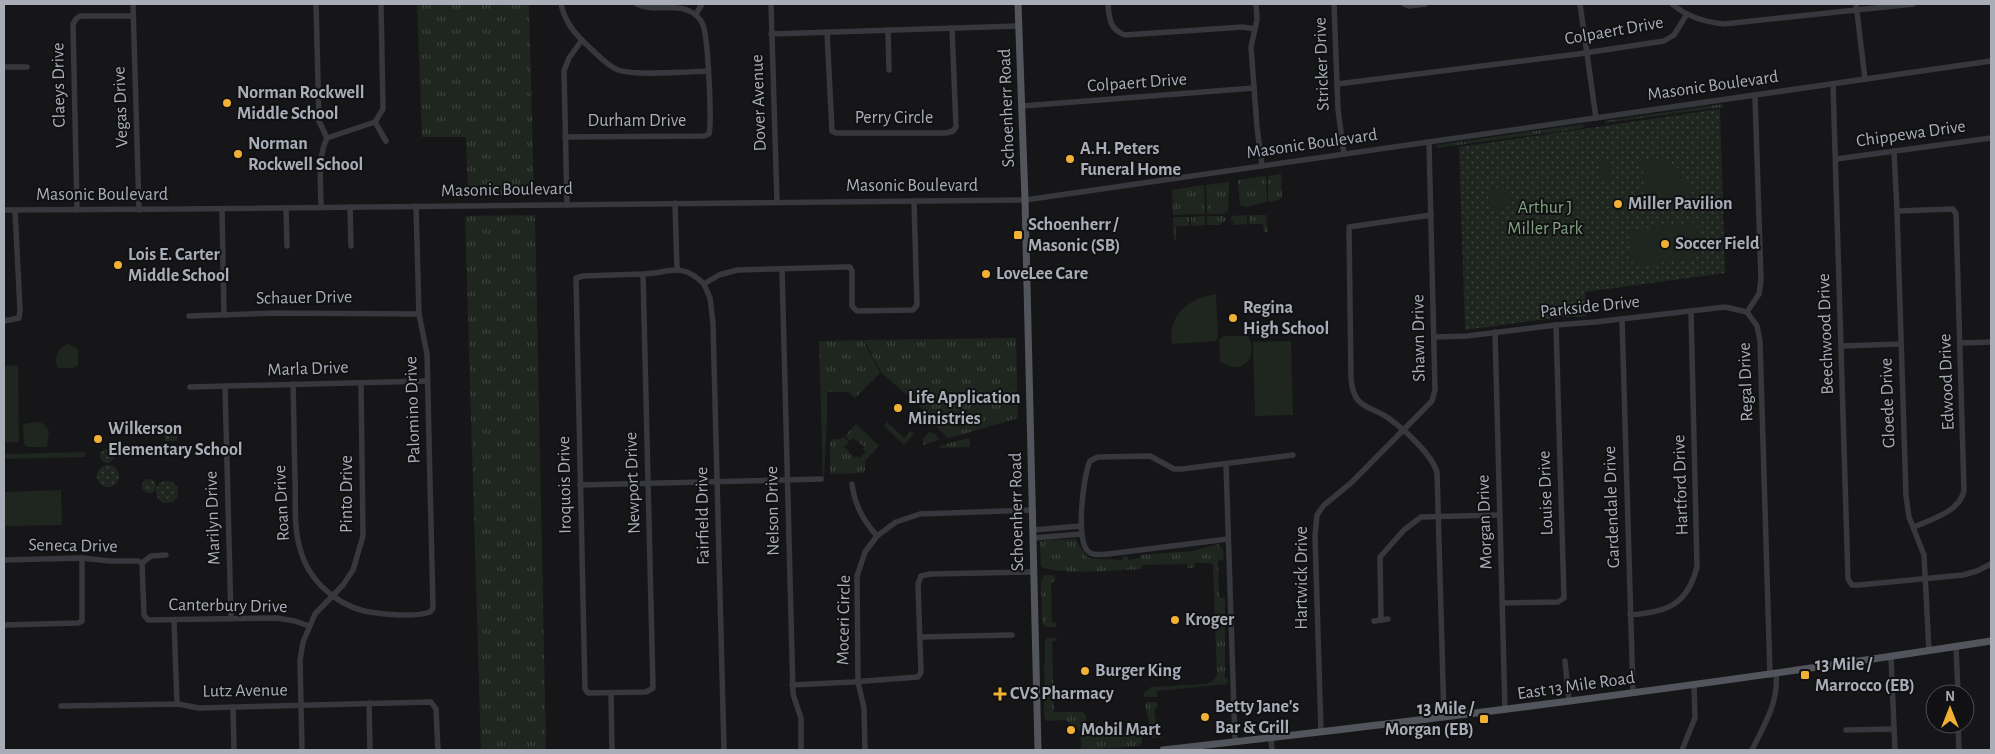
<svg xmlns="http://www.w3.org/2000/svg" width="1995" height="754" font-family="'Alegreya Sans',sans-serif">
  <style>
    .grass { fill: url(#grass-tufts) }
    .park { fill: url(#park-dots) }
    .garden { fill: #1e261f }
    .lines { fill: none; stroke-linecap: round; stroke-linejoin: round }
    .minor { stroke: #37383d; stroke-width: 5.5 }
    .major { stroke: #53555c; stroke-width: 7 }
    .poi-dot { fill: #f2b134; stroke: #111113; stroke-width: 2 }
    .labels { text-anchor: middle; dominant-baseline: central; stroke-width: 4; stroke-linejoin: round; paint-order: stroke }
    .street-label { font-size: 18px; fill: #a8adb8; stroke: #111113 }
    .poi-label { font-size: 18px; font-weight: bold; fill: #a8adb8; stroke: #111113; text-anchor: start }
    .park-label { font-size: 18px; fill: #7fa381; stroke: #111113 }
  </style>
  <defs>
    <pattern id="grass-tufts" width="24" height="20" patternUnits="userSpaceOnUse" patternTransform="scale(1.25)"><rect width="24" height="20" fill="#1e261f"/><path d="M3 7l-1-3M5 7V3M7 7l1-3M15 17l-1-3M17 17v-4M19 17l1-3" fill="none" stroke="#3c433d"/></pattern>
    <pattern id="park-dots" width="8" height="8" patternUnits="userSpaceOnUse" patternTransform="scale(1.25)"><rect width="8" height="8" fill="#1e261f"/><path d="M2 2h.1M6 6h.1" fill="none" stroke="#3c433d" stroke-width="1.8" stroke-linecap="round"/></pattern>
  </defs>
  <rect width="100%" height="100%" fill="#161618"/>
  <g class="grass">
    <path d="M417,4H529L534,195L468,196L466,137H422Z"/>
    <path d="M1722,104L1723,107L1605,123V121Z"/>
    <path d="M1584,124L1583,128L1436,148L1437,145Z"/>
    <path d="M1281,174L1282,197L1279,200L1268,202V176Z"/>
    <path d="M1266,176L1267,202L1245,207L1240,205L1238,180Z"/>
    <path d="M1229,182L1228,211L1227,213L1225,211V214H1207L1206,185Z"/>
    <path d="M1204,185L1205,214L1173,215L1172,190Z"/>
    <path d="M535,215L546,750H481L465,216Z"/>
    <path d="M1247,215V224L1234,225L1233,221L1230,220L1232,216Z"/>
    <path d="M1249,215H1266L1268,232H1264L1263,224H1249Z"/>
    <path d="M1205,216V225L1191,226V217Z"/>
    <path d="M1207,216H1224L1226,220L1220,225H1207Z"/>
    <path d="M1173,217H1189V226H1176V240H1174Z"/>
    <path d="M1016,338L1018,418L950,438L947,437L936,426L942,425L943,416L936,414L930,416L881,372L864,340Z"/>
    <path d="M863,340L880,373L855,398L848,392H827C828,422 825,450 824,480L823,481L819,341Z"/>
    <path d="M887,422L904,438L911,431L914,434L904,445L884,426Z"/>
    <path d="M856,424L879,446L865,461V470L863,473L830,474V443L833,439H840L844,437L849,442L844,447L855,458L857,456L859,458L866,452L863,449L865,447L853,438L850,441L845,436Z"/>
    <path d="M929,432L935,434L939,440L923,445V439Z"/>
    <path d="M968,438L970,440V447L940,448L939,446Z"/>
    <path d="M1076,539L1080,547L1088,558L1122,560L1123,557L1128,556V560L1140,558V555L1192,551L1218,544L1223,550L1224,559L1218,561L1219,597L1225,598V678L1228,679L1227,684L1157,691V697H1144V693L1151,687L1207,684L1212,682L1217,675L1213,565L1210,563H1195L1194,568H1187V564L1142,565V569C1121,570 1056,576 1041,566L1040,542L1043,540Z"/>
    <path d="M1045,575H1053L1055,577V581L1051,583L1052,622L1056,623V627H1047L1042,624L1041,581Z"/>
    <path d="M1047,638H1056L1057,640L1052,642L1054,712H1083L1086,715L1087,734L1135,733L1137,729L1141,732L1142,743L1139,746L1083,750L1081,748L1080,731L1065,720L1046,721L1044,715L1045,641Z"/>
    <path d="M1147,671H1169L1171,678L1169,680L1167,676H1149L1148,680Z"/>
    <path d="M1147,702H1157V708L1154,710L1158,735L1164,737L1152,738L1145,705Z"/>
  </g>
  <g class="park">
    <path d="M1720,109L1725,273L1585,292L1586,317H1562L1465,330L1459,147Z"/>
    <path d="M177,432V441H165L164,434Z"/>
    <circle cx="107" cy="456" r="7"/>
    <circle cx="108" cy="476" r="11"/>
    <circle cx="149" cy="486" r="7"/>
    <circle cx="167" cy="492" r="11"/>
  </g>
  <g class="garden">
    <path d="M1649,159C1677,160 1686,171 1691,197L1657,200L1656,202C1649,202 1642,197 1642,189H1644L1642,160Z"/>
    <path d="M1599,160H1611L1612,181L1600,182Z"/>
    <path d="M1503,187C1512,192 1512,197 1511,206L1500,209V211H1494C1484,201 1489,188 1503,187Z"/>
    <path d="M1697,222L1702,256L1633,267L1629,231Z"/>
    <path d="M1216,294L1218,338L1215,341L1172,344C1167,314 1190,298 1216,294Z"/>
    <path d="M1224,336H1248C1256,349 1251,369 1232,367C1228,366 1223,363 1220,362L1219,340Z"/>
    <path d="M1291,341L1293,415L1255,416L1253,342Z"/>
    <path d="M68,344L78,349V365L73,368H58C53,359 58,346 68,344Z"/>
    <path d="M18,365L19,442H4V366Z"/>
    <path d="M38,422L44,424L49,431L47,447H27L24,444L23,424Z"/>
    <path d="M85,452V457L4,459V454Z"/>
    <path d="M61,490L62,525L4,526V492Z"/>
  </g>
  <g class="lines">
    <g class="minor">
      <path d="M133,4L139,210"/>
      <path d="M316,4L319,121L327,138"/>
      <path d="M561,4C565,22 574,33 588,46C597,54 606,65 618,70C636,76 686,72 708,71"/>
      <path d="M771,4L777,202"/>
      <path d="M1108,4C1109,18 1110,30 1125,35L1243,27L1255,29"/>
      <path d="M1256,4L1257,20L1251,47L1257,127L1262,166"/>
      <path d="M1334,4L1338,110L1344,154"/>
      <path d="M1404,4L1409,6L1425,4"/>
      <path d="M1580,4L1596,118"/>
      <path d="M1672,4C1687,17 1704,22 1724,24L1913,4"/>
      <path d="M1856,4L1865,79"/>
      <path d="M696,14L702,4"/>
      <path d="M888,30L889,70"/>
      <path d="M827,32L832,131L836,133H946L953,131L956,127L952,28"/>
      <path d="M771,34L1019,26"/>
      <path d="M4,67H27"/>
      <path d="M1337,84L1578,54L1664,41L1674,35L1687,14"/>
      <path d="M1833,84L1848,579L1852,585H1859L1963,575L1977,571L1991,564"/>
      <path d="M1022,106L1254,88"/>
      <path d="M375,122L386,141"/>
      <path d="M565,137L704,136L709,134C712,120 708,37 703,25C700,17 695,13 687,10C671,4 652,12 637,4"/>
      <path d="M1894,151L1897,211L1906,496L1909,517L1924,555L1929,651"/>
      <path d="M1836,159L1991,138"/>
      <path d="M675,203L677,269"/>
      <path d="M567,205L564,71L569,58L582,40"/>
      <path d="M321,207C321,184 317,159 327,138L375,122L383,109L381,4"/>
      <path d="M350,207L351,246"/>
      <path d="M286,208L287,246"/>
      <path d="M222,209L224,315"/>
      <path d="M4,210L184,209L1025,200L1991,61"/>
      <path d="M77,210L73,24L76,19L80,16H133"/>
      <path d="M1897,211L1953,209L1956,214L1964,491C1959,512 1932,519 1914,527"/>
      <path d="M1431,215L1349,227L1351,378C1353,411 1372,405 1391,420C1406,431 1432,455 1437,472L1444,717"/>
      <path d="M782,269L793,694L801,718V750"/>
      <path d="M643,274L653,688L646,692L588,693L585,689L576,278L583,276L643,274C670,273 681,261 704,284L719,275L737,270L846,267H850L852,271V306L857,311L913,310L917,305L914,201"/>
      <path d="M704,284L710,298L713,323L724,750"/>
      <path d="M1747,312L1757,326L1760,341L1770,675"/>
      <path d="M1747,312L1759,294L1761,280L1755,96"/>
      <path d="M189,316L276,313L419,314"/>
      <path d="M1622,319L1633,693"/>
      <path d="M4,321L19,318L20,310L15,210"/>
      <path d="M1495,332L1505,710"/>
      <path d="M1435,337L1467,336L1556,325L1595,322L1725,307L1747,312"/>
      <path d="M1961,343L1991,342"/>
      <path d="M1842,346L1900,344"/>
      <path d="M293,384C294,415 294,446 295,476C296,501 293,528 301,552C311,585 343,610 377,613C393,615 415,617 430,612L433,608L427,354L419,314L416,206"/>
      <path d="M225,386L231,619"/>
      <path d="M190,387L427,381"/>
      <path d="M1226,464L1235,742"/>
      <path d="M852,484C855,506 863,520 877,536"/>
      <path d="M580,485L821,479"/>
      <path d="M1033,530L1081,526"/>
      <path d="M1033,538L1081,534"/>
      <path d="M1228,539L1108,554C1102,554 1093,556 1089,552C1075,543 1083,476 1090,461L1098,457L1150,456L1174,469H1182L1293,455"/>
      <path d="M4,560L82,558L110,561H138L142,563"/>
      <path d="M142,563L144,615L148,620L277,618L295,621L309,626"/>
      <path d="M142,563L151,556L166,555"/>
      <path d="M1503,603L1558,602L1564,598L1556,325"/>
      <path d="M1630,615C1666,612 1687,606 1697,567L1691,311"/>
      <path d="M174,620L177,704"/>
      <path d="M1381,620L1380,557L1404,530L1421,517L1500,515"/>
      <path d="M1374,621L1388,619"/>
      <path d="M4,625L78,623L82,621V558"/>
      <path d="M920,637L1012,635"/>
      <path d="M1956,646L1958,694"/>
      <path d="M1891,657L1895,750"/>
      <path d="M1565,661L1569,702"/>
      <path d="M792,685L852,682L918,677L921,672L918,584L921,576L930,574L1034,572"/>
      <path d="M611,693L612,750"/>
      <path d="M369,703L370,750"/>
      <path d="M61,706L178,704L199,708L431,702L436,709L438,750"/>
      <path d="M233,707L234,750"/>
      <path d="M1958,724L1959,750"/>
      <path d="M1846,730L1894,729"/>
      <path d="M1321,732L1315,535L1317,515L1324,505L1352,482L1427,406L1432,401L1435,390L1429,142"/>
      <path d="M1271,738L1272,750"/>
      <path d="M302,750L300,660L303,642L315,614L343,585L353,570L363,536L361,383"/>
      <path d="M865,750L864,708L858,682L857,576L865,552L877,536L896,522L920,514L1033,510"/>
      <path d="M1682,750L1695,718L1694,685"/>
      <path d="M1752,750C1764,725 1779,702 1776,674"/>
    </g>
    <g class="major">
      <path d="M1018,4L1025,200L1038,750"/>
      <path d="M1163,750C1440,719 1716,684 1991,641"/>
    </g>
  </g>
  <g class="poi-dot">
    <circle cx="227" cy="103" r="5"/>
    <circle cx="238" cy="154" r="5"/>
    <circle cx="1070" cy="159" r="5"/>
    <circle cx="1618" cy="204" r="5"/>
    <rect x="1013" y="230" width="10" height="10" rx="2.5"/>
    <circle cx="1665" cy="244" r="5"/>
    <circle cx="118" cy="265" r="5"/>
    <circle cx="986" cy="274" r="5"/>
    <circle cx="1233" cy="318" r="5"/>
    <circle cx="898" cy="408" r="5"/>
    <circle cx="98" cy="439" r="5"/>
    <circle cx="1175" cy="620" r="5"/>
    <circle cx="1085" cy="671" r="5"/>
    <rect x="1800" y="670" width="10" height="10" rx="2.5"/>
    <path d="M997.5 686.5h5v5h5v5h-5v5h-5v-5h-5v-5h5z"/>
    <circle cx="1205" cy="717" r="5"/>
    <rect x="1479" y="714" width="10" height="10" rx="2.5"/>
    <circle cx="1071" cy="730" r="5"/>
  </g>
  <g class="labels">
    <g class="street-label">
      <text transform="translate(1614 31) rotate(-10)">Colpaert Drive</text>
      <text transform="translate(1322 64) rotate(-92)">Stricker Drive</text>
      <text transform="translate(1137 83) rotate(-4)">Colpaert Drive</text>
      <text transform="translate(59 85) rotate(-91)">Claeys Drive</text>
      <text transform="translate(1713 86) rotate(-8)">Masonic Boulevard</text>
      <text transform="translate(759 103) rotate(-92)">Dover Avenue</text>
      <text transform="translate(121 107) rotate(-92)">Vegas Drive</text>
      <text transform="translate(1007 108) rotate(-92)">Schoenherr Road</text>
      <text x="894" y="118">Perry Circle</text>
      <text x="637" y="121">Durham Drive</text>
      <text transform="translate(1911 134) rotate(-8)">Chippewa Drive</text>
      <text transform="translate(1312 144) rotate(-8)">Masonic Boulevard</text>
      <text x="912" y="186">Masonic Boulevard</text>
      <text transform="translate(507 190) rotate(-1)">Masonic Boulevard</text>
      <text x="102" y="195">Masonic Boulevard</text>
      <text transform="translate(304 298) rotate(-1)">Schauer Drive</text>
      <text transform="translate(1590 307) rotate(-6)">Parkside Drive</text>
      <text transform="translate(1826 334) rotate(-92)">Beechwood Drive</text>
      <text transform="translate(1419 338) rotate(-91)">Shawn Drive</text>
      <text transform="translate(308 369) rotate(-2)">Marla Drive</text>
      <text transform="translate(1746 382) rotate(-92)">Regal Drive</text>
      <text transform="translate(1947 382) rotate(-92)">Edwood Drive</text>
      <text transform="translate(1888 403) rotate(-92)">Gloede Drive</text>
      <text transform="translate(413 410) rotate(-92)">Palomino Drive</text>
      <text transform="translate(633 483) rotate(-92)">Newport Drive</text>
      <text transform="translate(565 485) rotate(-91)">Iroquois Drive</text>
      <text transform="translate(1681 485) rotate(-92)">Hartford Drive</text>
      <text transform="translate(1546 493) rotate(-92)">Louise Drive</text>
      <text transform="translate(347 494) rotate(-90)">Pinto Drive</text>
      <text transform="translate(282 503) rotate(-93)">Roan Drive</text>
      <text transform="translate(1612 507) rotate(-92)">Gardendale Drive</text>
      <text transform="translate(773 511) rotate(-91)">Nelson Drive</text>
      <text transform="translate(1017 512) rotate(-91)">Schoenherr Road</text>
      <text transform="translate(703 516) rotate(-91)">Fairfield Drive</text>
      <text transform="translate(213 518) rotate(-92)">Marilyn Drive</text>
      <text transform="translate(1485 522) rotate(-92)">Morgan Drive</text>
      <text transform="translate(73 546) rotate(1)">Seneca Drive</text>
      <text transform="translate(1302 578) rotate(-90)">Hartwick Drive</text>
      <text transform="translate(228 606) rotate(1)">Canterbury Drive</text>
      <text transform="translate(844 620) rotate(-89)">Moceri Circle</text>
      <text transform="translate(1576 686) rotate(-8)">East 13 Mile Road</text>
      <text transform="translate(245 691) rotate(-1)">Lutz Avenue</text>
    </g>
    <g class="poi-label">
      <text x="237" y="93">Norman Rockwell<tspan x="237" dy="21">Middle School</tspan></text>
      <text x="248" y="144">Norman<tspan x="248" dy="21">Rockwell School</tspan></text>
      <text x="1080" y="149">A.H. Peters<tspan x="1080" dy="21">Funeral Home</tspan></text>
      <text x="1628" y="204">Miller Pavilion</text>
      <text x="1028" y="225">Schoenherr /<tspan x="1028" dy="21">Masonic (SB)</tspan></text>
      <text x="1675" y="244">Soccer Field</text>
      <text x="128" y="255">Lois E. Carter<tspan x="128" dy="21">Middle School</tspan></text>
      <text x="996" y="274">LoveLee Care</text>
      <text x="1243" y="308">Regina<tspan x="1243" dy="21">High School</tspan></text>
      <text x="908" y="398">Life Application<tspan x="908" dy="21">Ministries</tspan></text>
      <text x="108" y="429">Wilkerson<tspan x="108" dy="21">Elementary School</tspan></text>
      <text x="1185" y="620">Kroger</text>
      <text x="1815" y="665">13 Mile /<tspan x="1815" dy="21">Marrocco (EB)</tspan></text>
      <text x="1095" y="671">Burger King</text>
      <text x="1010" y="694">CVS Pharmacy</text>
      <text x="1215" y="707">Betty Jane's<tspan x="1215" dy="21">Bar &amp; Grill</tspan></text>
      <text x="1474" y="709" text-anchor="end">13 Mile /<tspan x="1474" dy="21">Morgan (EB)</tspan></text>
      <text x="1081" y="730">Mobil Mart</text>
    </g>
    <g class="park-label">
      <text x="1545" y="208">Arthur J<tspan x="1545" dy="21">Miller Park</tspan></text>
    </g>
  </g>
  <rect width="1995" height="754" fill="none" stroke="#a8adb8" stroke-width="10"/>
  <g transform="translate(1950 709)"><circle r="24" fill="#111113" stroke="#4d4f55"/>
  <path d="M0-4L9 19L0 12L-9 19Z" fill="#f2b134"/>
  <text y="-8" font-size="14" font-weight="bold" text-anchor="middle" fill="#a8adb8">N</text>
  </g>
</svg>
